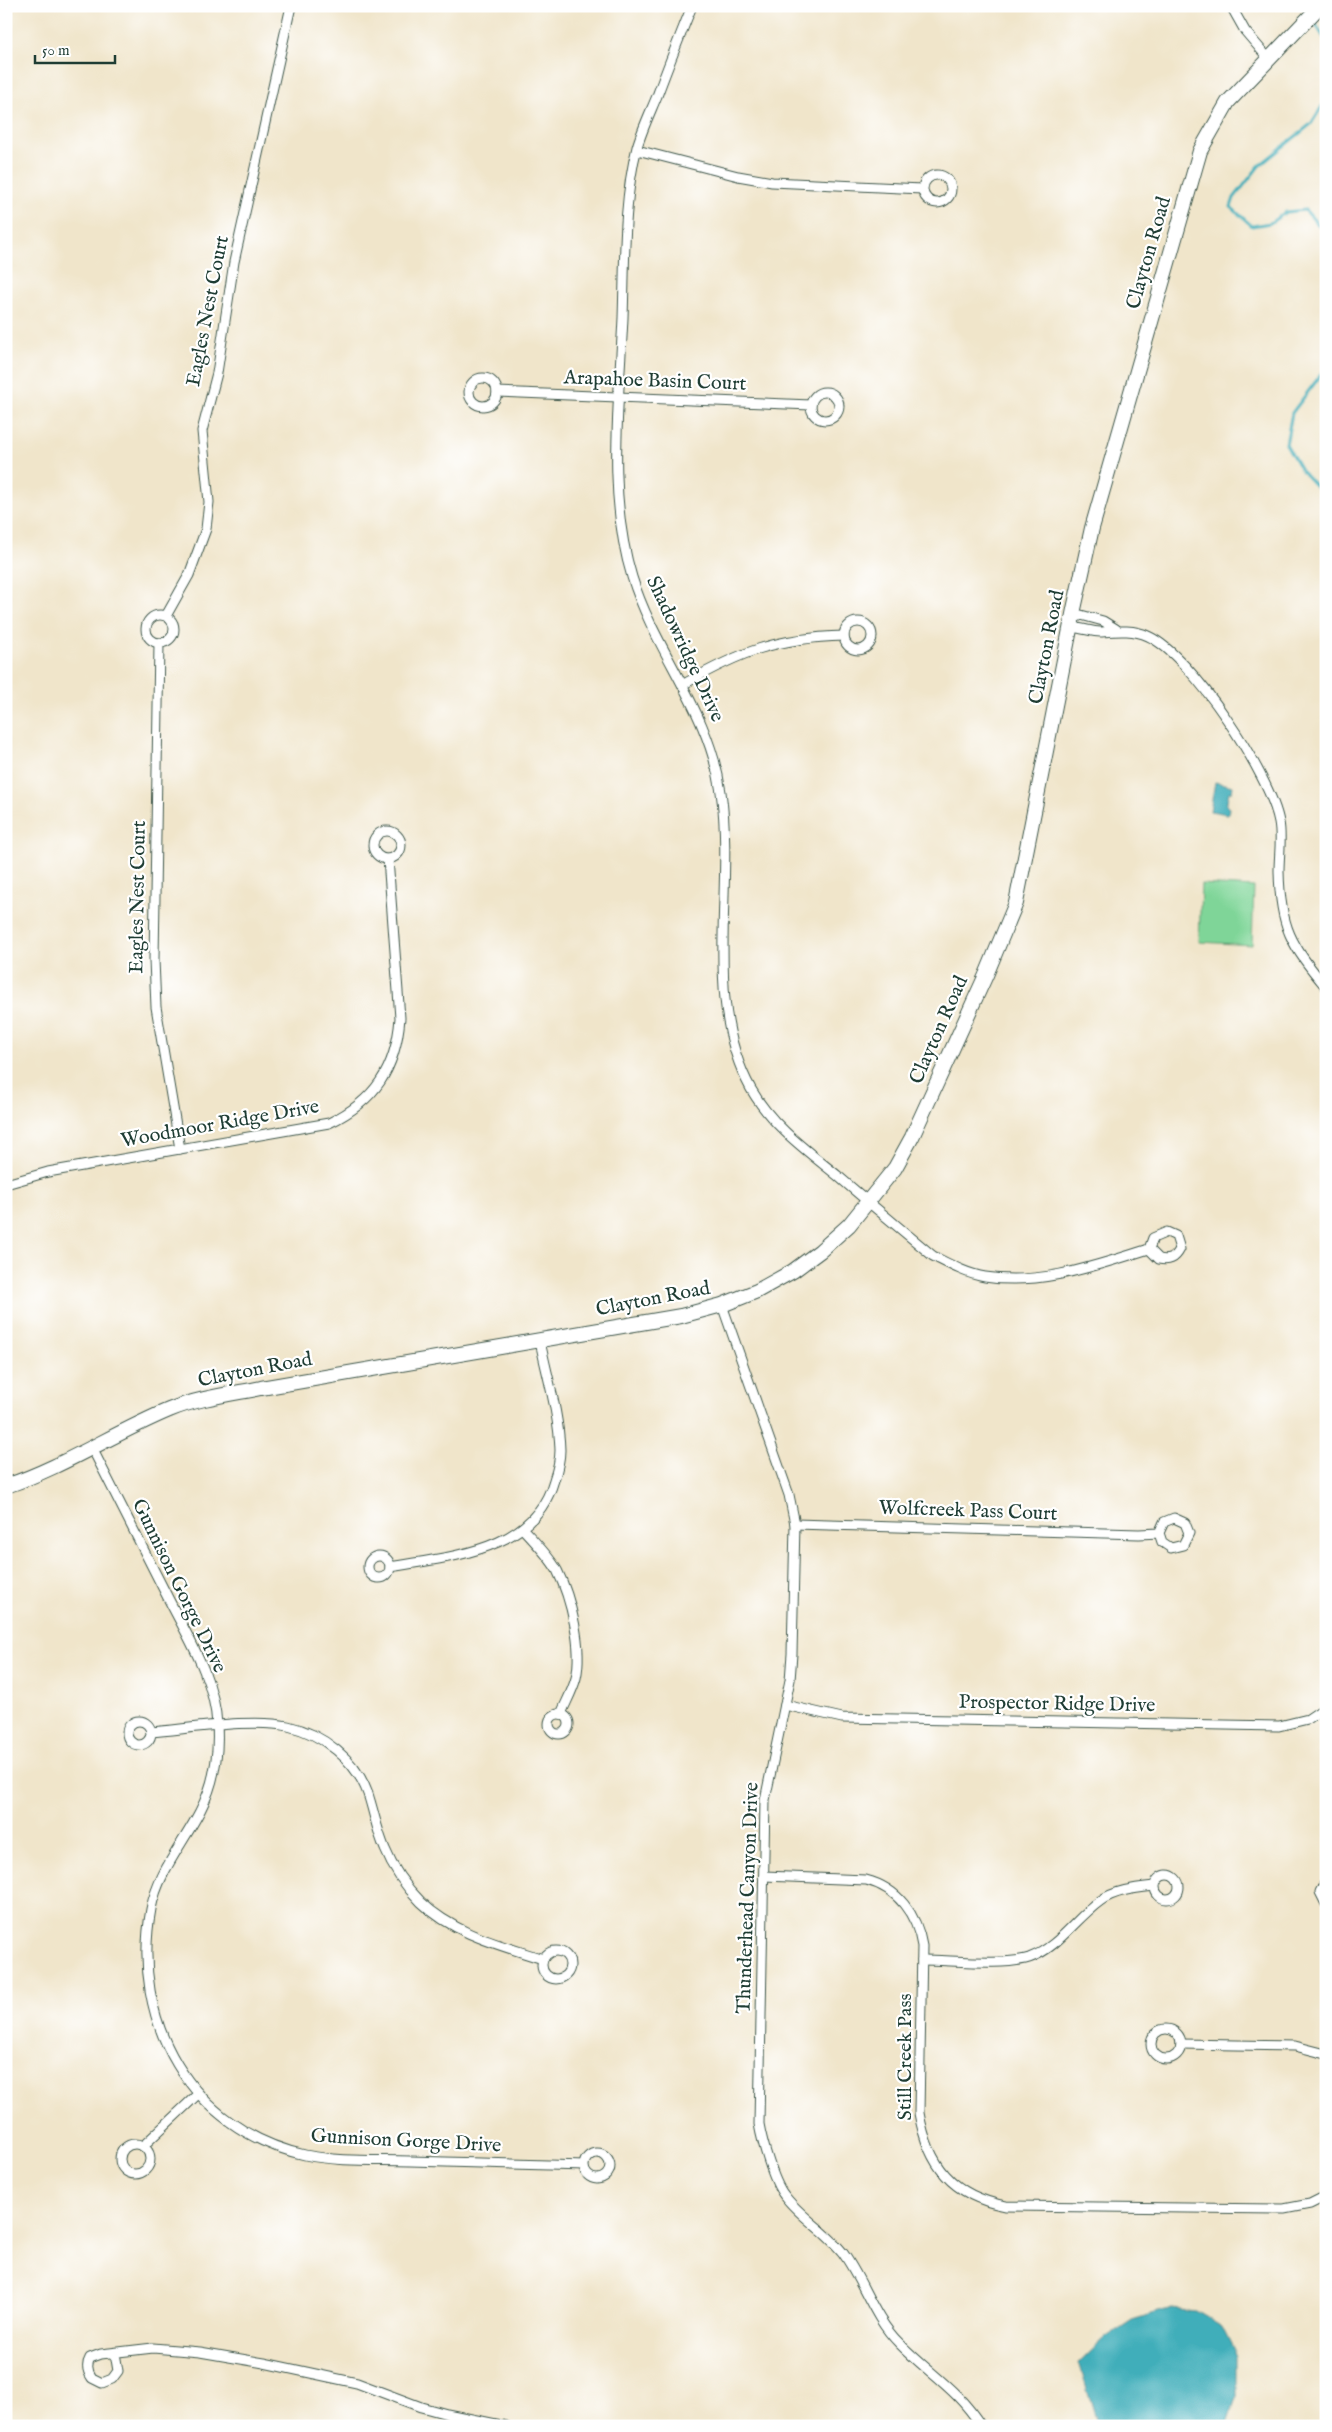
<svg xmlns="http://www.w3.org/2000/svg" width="1332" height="2432" font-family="'IM FELL English',serif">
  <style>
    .green { fill: #7fd598; stroke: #4f8966 }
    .water { fill: #3faeba; stroke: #2f7677 }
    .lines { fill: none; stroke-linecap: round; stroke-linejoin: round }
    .stream { stroke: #3faeba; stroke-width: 3 }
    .minor-casing { stroke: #3e564a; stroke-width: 11 }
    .secondary-casing { stroke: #3e564a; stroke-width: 16 }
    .minor { stroke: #fff; stroke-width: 9 }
    .secondary { stroke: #fff; stroke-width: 14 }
    .labels { text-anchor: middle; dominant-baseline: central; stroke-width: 4.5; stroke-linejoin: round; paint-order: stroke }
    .street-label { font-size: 20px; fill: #1f3d34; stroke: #fff }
  </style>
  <rect width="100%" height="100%" fill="#fff"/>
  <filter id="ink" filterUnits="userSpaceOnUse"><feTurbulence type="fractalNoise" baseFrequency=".02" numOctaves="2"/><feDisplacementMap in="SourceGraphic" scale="10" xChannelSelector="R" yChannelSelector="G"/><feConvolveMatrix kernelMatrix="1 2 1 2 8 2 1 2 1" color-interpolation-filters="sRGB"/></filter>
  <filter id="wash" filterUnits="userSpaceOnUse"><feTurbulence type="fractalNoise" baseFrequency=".0096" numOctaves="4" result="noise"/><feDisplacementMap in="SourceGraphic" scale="20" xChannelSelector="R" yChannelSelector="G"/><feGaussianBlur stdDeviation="1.12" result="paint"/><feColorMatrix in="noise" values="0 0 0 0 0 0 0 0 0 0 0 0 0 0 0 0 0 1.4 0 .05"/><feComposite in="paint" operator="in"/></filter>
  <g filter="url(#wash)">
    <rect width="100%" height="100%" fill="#f0e5ca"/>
    <path class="green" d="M1201,884L1254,887L1252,945L1199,942Z"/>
    <g class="water">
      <path d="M1215,782L1233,786L1232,792H1229L1226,805L1229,808L1228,814L1210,811Z"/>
      <path d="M1172,2308L1196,2311L1221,2326L1236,2356V2397L1226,2426H1098L1079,2363L1105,2338L1132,2320Z"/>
    </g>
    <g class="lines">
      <g class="stream">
        <path d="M1313,20L1326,41"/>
        <path d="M1326,100L1311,124L1259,166L1234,198L1231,207L1252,226L1270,223L1286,212L1305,210L1326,233"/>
        <path d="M1326,368L1292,413L1286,444L1301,470L1326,497"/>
      </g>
    </g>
  </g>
  <g filter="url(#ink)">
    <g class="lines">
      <g class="minor-casing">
        <g id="minor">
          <path d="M692,6C680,36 668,66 657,96C650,113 642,130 637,147C623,202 625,261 623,318C619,403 607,495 632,577C656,654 709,709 721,792C735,889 702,1001 751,1089C772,1126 806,1150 838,1176C869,1203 901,1229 933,1256C949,1264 967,1274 985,1277C1041,1286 1097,1265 1149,1249"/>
          <path d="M1231,6L1245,31L1268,58"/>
          <path d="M637,150L738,176L772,182L922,189"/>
          <circle cx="937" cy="189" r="14"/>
          <circle cx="483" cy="392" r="14"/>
          <circle cx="825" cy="406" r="14"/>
          <path d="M497,392L811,405"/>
          <circle cx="160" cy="629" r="14"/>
          <path d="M166,616L189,575L206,529L209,502L202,431L217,373L234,262L291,6"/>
          <circle cx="858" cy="636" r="14"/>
          <path d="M1116,629L1103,621L1081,615L1072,620L1077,628C1085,629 1093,632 1100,632C1116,631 1133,629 1148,636C1191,655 1271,776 1279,822C1282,837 1279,855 1279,871C1280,927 1291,945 1326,987"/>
          <path d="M159,643L154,960L156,1007L180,1149"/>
          <path d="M684,684C742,651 776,638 844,636"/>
          <circle cx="387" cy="845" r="14"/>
          <path d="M6,1184L48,1172L329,1123C375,1101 396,1069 400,1018L388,859"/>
          <path d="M1167,1232L1176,1236L1180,1249C1175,1259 1169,1261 1159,1259L1149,1249L1153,1238Z"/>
          <path d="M722,1305L789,1495L795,1524L792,1654L790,1680L765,1800L759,2124C762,2141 773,2181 784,2195C800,2217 826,2231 843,2253C864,2282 873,2317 899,2343C928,2373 958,2389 981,2426"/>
          <path d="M92,1448C117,1497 142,1547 167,1596C187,1636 215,1679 217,1725C219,1754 214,1784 200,1811C183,1844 158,1872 151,1909C130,2021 191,2130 305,2155C339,2162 376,2160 410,2161C468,2163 525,2164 582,2166"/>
          <path d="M795,1524L1139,1534L1159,1533L1162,1542L1171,1548L1183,1545L1189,1533L1185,1523L1174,1518L1164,1522L1159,1533"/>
          <path d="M523,1529C535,1542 548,1555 557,1570C571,1598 583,1648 576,1678C573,1690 566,1702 561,1714"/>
          <circle cx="379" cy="1567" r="11"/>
          <path d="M390,1567C451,1556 534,1552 554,1480C557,1471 560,1460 560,1450C559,1414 547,1376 540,1341"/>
          <path d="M785,1705L842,1718L1279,1726L1308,1719L1326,1707"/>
          <circle cx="559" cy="1724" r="10"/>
          <circle cx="139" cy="1733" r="12"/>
          <path d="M151,1732C189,1729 252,1718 288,1726C323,1734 356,1760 368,1794C374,1812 377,1831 385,1849C393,1869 405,1886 421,1902C454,1934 500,1945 543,1959"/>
          <circle cx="1167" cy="1887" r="12"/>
          <path d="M764,1876L866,1880C898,1888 917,1915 922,1946L919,2113C928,2165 952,2196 1006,2206L1284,2209L1310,2204L1326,2196"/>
          <path d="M1326,1881L1320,1892L1326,1904"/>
          <circle cx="556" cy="1965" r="14"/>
          <path d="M922,1960C951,1960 1003,1966 1029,1958C1058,1948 1075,1919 1100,1901C1115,1890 1136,1888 1154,1886"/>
          <circle cx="1166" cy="2044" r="15"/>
          <path d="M1181,2044L1295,2046L1326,2054"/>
          <circle cx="135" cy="2159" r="15"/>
          <path d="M143,2146L198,2094"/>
          <circle cx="597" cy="2166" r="13"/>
          <path d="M115,2353L118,2371L112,2379L102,2383L92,2378C87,2371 86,2365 90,2358L101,2354L153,2348L200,2352L264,2363L357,2383L421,2407L447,2414L506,2426"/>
        </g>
      </g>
      <g class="secondary-casing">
        <path id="secondary" d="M6,1486C63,1467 114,1433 169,1410C198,1398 231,1394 261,1388L681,1316L722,1305L757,1291L793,1271L820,1251L849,1225L895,1168L912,1137L986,975L1016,903L1074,609L1092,528L1200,151L1228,102L1320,6"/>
      </g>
      <use href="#minor" class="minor"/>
      <use href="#secondary" class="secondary"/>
    </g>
  </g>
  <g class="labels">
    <g class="street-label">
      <text transform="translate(1149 253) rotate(-74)">Clayton Road</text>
      <text transform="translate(208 311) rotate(-79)">Eagles Nest Court</text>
      <text transform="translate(655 381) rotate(2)">Arapahoe Basin Court</text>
      <text transform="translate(1047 647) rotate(-79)">Clayton Road</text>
      <text transform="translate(685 649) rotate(65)">Shadowridge Drive</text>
      <text transform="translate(138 897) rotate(-89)">Eagles Nest Court</text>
      <text transform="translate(939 1030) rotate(-66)">Clayton Road</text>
      <text transform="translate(220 1124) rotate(-10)">Woodmoor Ridge Drive</text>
      <text transform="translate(653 1299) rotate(-11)">Clayton Road</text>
      <text transform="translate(255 1370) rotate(-11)">Clayton Road</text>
      <text transform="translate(968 1511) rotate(2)">Wolfcreek Pass Court</text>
      <text transform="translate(179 1586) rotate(64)">Gunnison Gorge Drive</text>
      <text transform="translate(1057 1704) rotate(1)">Prospector Ridge Drive</text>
      <text transform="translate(748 1898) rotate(-88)">Thunderhead Canyon Drive</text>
      <text transform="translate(905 2057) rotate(-90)">Still Creek Pass</text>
      <text transform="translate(406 2141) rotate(3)">Gunnison Gorge Drive</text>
    </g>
  </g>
  <rect width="1332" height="2432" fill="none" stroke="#fff" stroke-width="25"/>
  <path d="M35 55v8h80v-8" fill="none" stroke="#1f3d34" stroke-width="2.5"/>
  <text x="42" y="55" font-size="15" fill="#1f3d34" stroke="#ffffff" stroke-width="4" paint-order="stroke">50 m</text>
</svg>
